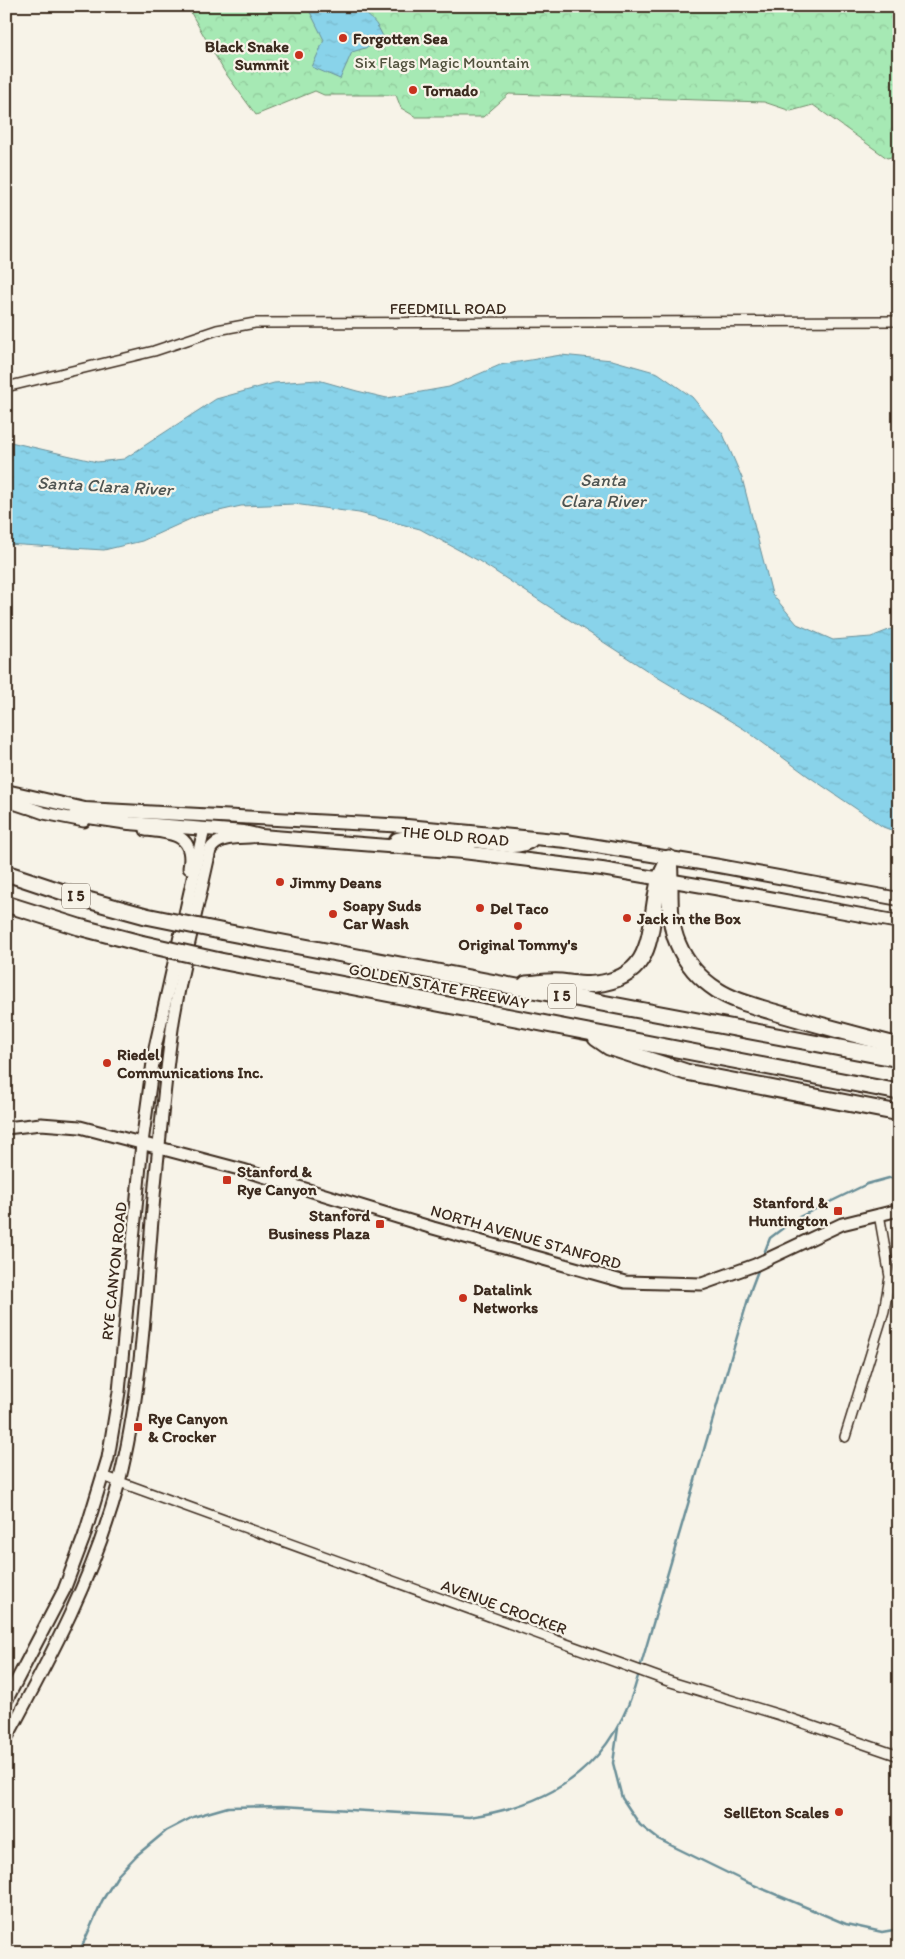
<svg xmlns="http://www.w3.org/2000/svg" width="905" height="1959" font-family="Itim,sans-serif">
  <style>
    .park { fill: url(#park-crowns); stroke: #708a69 }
    .water { fill: url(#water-ripples); stroke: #6a8f98 }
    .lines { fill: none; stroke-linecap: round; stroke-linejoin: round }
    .stream { stroke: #6a8f98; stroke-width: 2.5 }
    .street-casing { stroke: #3b2a1e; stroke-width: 12 }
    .secondary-casing { stroke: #3b2a1e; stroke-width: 15 }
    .primary-casing { stroke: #3b2a1e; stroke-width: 16 }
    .highway-casing { stroke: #3b2a1e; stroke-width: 19 }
    .street { stroke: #f7f3e8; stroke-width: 9 }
    .secondary { stroke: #f7f3e8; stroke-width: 11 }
    .primary { stroke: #f7f3e8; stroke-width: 12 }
    .highway { stroke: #f7f3e8; stroke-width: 15 }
    .highway-bridge-casing { stroke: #3b2a1e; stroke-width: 19; stroke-linecap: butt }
    .highway-bridge { stroke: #f7f3e8; stroke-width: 15 }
    .poi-dot { fill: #c8321e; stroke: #f7f3e8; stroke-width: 2 }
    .labels { text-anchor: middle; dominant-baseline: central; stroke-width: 4.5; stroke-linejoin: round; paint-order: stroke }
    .shield { fill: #f7f3e8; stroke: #73665b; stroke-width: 1 }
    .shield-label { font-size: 15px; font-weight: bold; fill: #3b2a1e }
    .poi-label { font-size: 16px; font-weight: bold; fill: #3b2a1e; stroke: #f7f3e8; text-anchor: start }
    .park-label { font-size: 16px; fill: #50503c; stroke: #f7f3e8 }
    .street-label { font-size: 16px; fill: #3b2a1e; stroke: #f7f3e8 }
    .water-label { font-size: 18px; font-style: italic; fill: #4e5451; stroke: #f7f3e8 }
  </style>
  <defs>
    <pattern id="park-crowns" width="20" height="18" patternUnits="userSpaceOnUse" patternTransform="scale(1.25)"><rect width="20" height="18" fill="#a6e9b4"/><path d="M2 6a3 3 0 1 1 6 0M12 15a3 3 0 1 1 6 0" fill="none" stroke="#90c89a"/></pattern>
    <pattern id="water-ripples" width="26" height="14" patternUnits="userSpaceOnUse" patternTransform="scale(1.25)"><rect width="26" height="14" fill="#89d3ea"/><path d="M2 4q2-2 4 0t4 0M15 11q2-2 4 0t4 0" fill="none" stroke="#77b5c8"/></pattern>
  </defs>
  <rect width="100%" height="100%" fill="#f7f3e8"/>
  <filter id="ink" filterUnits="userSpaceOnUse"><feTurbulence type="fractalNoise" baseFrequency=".02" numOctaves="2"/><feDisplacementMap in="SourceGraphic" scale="10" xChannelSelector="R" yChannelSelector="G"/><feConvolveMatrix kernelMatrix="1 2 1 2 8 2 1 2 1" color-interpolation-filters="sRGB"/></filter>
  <g filter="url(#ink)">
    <path class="park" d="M187,6H899V155L887,158L813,105L791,111L764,102L509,94L483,117H416L401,108L396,95H324L315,91L256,115L224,71Z"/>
    <g class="water">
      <path d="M307,6C342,6 371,1 385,42L352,52L340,79L312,67L324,40Z"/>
      <path d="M561,355L612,360L658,373L692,397L723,434L742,478L772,594L797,624L833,640L871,637L899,626V833L883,827L808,776L744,729L657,677L479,561L420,529L359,513L294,504L241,506L197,516L142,541L104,550L6,544V441L97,462L124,459L216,399L274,383L318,380L357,391L387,398L449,387L500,365Z"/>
    </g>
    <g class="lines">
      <g class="stream">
        <path d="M763,1256L770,1238L795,1219L867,1184L889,1178L899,1177"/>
        <path d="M640,1668L751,1289L759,1268"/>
        <path d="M618,1728L613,1763L622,1798L640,1825L658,1839L744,1881L846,1924L882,1932L899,1929"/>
        <path d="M79,1953L102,1901L118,1875L137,1855L166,1831L193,1817L228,1807L282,1806L469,1817C558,1804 615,1763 639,1673"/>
      </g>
      <g class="street-casing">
        <g id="street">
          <path d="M6,387L154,351L217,330L255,323L899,321"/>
          <path d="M845,1437L884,1311L890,1277L879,1214"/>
          <path d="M103,1476L671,1682L780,1715L899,1756"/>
        </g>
      </g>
      <g class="secondary-casing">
        <g id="secondary">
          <path d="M27,807L44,813L84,821"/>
          <path d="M146,830C172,833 195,834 189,868"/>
          <path d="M6,1128L41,1124L80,1127L243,1170L433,1228L625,1282L702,1284L755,1265L842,1224L899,1210"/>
          <path d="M6,1701L64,1590L84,1537L108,1458L119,1392L142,1143L155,1048L204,829"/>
          <path d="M6,1739C51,1656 95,1574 119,1482C145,1379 146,1270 157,1165C162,1117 166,1070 173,1022C182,965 198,907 210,850C219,834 243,839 259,836"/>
        </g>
      </g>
      <g class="primary-casing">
        <g id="primary">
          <path d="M6,791L85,809L407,826L566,841L719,866L899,899"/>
          <path d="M6,800L27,807"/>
          <path d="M75,815L129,823L244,832L261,836L463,852L602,869L715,888L899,922"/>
          <path d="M392,847L397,839L406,837L459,841L465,839L469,832"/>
          <path d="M463,852L472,842L476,841C491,843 518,851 531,841"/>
        </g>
      </g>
      <g class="highway-casing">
        <g id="highway">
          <path d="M669,858C672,887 666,917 678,944C686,963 700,979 717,990C734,1001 755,1006 774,1012C815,1024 857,1035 899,1046"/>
          <path d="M6,873L84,899L146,916"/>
          <path d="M6,904L79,927L140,943"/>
          <path d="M225,932L899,1059"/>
          <path d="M220,961L899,1092"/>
          <path d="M526,984C538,983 550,981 561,982C572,983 584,986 595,984C660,977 647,924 660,878C662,872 666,866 668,860"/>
          <path d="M596,1038L609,1047L686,1072L899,1113"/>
        </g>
      </g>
      <use href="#street" class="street"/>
      <use href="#secondary" class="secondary"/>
      <use href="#primary" class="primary"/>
      <use href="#highway" class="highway"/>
      <g class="highway-bridge-casing">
        <g id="highway-bridge">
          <path d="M146,916L225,932"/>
          <path d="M140,943L220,961"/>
        </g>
      </g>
      <use href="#highway-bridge" class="highway-bridge"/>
    </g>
  </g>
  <g class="poi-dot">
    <circle cx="343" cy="38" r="5"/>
    <circle cx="299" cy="55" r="5"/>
    <circle cx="413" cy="90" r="5"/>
    <circle cx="280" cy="882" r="5"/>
    <circle cx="480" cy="908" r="5"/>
    <circle cx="333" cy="914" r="5"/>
    <circle cx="627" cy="918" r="5"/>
    <circle cx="518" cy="926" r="5"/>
    <circle cx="107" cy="1063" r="5"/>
    <rect x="222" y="1175" width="10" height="10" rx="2.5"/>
    <rect x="833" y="1206" width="10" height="10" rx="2.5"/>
    <rect x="375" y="1219" width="10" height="10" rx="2.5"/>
    <circle cx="463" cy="1298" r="5"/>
    <rect x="133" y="1422" width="10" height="10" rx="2.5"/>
    <circle cx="839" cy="1812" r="5"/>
  </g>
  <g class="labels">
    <g class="shield">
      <rect x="62" y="883.5" width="28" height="25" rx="4"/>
      <rect x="548" y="983.5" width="28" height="25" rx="4"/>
    </g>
    <g class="shield-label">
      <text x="76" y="896">I 5</text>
      <text x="562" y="996">I 5</text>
    </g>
    <g class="poi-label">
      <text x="353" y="38">Forgotten Sea</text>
      <text x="289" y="46" text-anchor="end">Black Snake<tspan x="289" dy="18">Summit</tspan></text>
      <text x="423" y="90">Tornado</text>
      <text x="290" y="882">Jimmy Deans</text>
      <text x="343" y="905">Soapy Suds<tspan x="343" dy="18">Car Wash</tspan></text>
      <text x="490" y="908">Del Taco</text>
      <text x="637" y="918">Jack in the Box</text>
      <text x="518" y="944" text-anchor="middle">Original Tommy's</text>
      <text x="117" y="1054">Riedel<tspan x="117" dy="18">Communications Inc.</tspan></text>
      <text x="237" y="1171">Stanford &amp;<tspan x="237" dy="18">Rye Canyon</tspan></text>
      <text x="828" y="1202" text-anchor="end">Stanford &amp;<tspan x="828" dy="18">Huntington</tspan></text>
      <text x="370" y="1215" text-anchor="end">Stanford<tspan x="370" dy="18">Business Plaza</tspan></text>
      <text x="473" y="1289">Datalink<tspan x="473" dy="18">Networks</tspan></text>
      <text x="148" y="1418">Rye Canyon<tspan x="148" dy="18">&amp; Crocker</tspan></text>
      <text x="829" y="1812" text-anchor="end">SellEton Scales</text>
    </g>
    <g class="park-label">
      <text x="442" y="62">Six Flags Magic Mountain</text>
    </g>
    <g class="street-label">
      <text x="448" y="308">FEEDMILL ROAD</text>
      <text transform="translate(455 836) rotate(5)">THE OLD ROAD</text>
      <text transform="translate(439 986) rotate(11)">GOLDEN STATE FREEWAY</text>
      <text transform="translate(526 1237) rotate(16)">NORTH AVENUE STANFORD</text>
      <text transform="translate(114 1271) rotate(-84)">RYE CANYON ROAD</text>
      <text transform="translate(504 1607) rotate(20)">AVENUE CROCKER</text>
    </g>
    <g class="water-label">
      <text x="603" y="480">Santa<tspan x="603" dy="21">Clara River</tspan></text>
      <text transform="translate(105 486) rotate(3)">Santa Clara River</text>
    </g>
  </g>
  <rect width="905" height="1959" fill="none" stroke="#f7f3e8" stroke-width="25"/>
  <rect x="12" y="12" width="880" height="1934" fill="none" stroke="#3b2a1e" stroke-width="2" filter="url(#ink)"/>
</svg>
